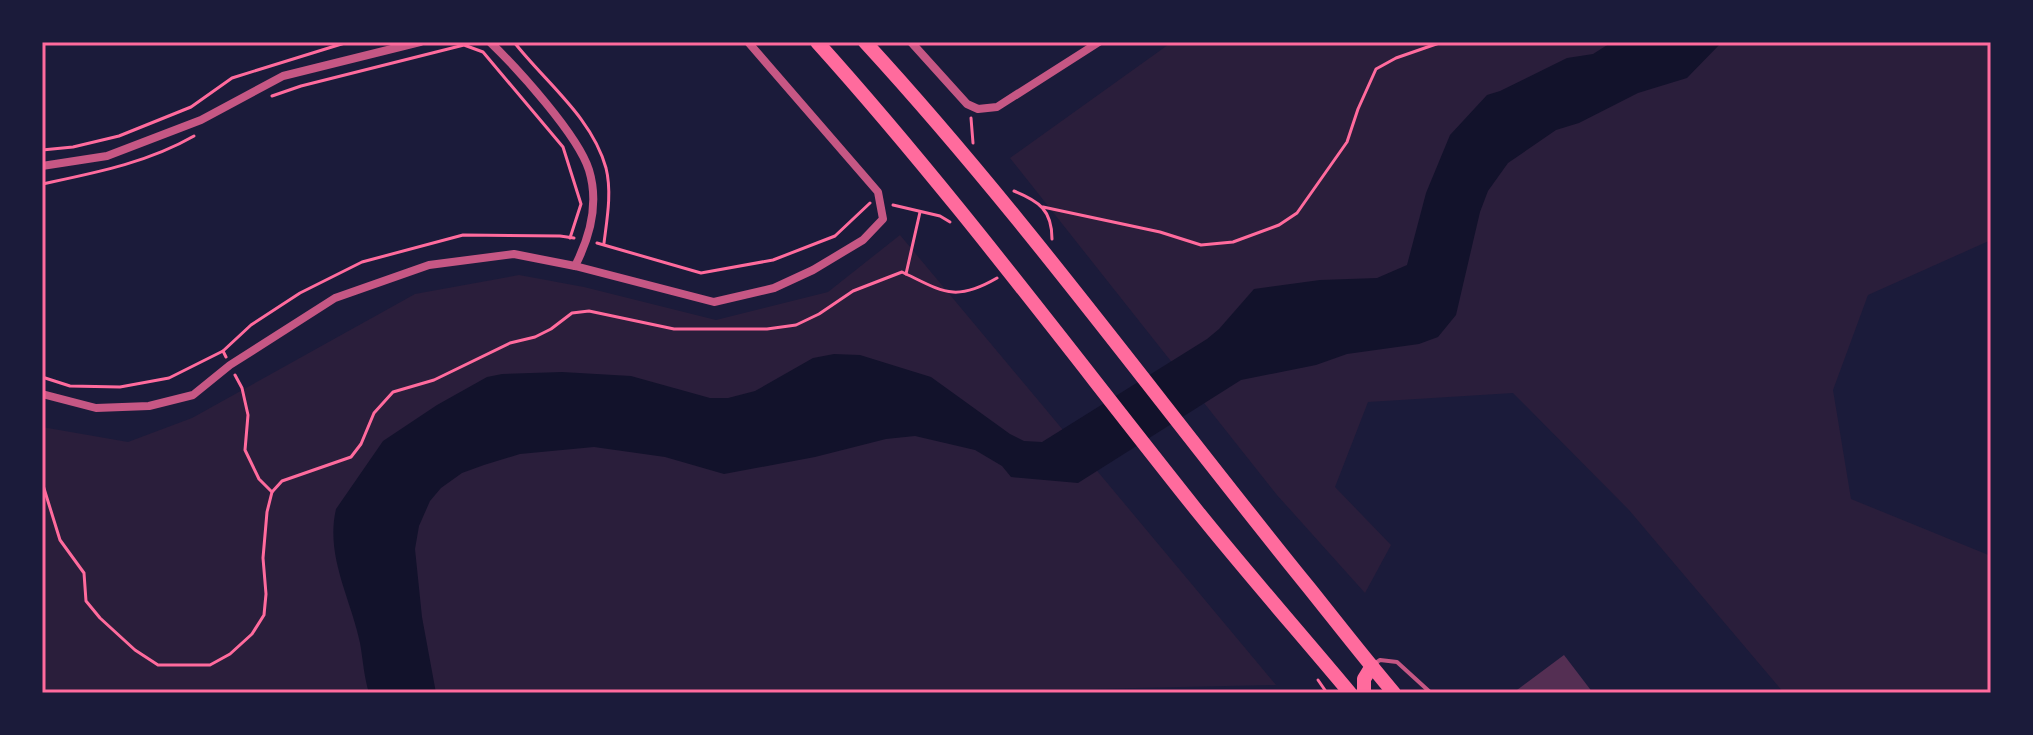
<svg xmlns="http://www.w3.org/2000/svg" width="2033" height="735" font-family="Raleway,sans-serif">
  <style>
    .green { fill: #2a1e3b }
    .water { fill: #12122b }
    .building { fill: #542f53 }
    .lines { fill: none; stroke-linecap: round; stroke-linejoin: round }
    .path { stroke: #ff6b9d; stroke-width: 3 }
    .service { stroke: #c65784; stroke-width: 4 }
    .minor { stroke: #c65784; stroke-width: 8 }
    .trunk { stroke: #ff6b9d; stroke-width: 14 }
    .neatline { fill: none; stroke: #ff6b9d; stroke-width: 3 }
  </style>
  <rect width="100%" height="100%" fill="#1b1b3a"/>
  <g class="green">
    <path d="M1172,42H1991V240L1868,295L1833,390L1851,499L1991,556V693H1784L1629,510L1513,393L1368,402L1335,487L1391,545L1365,593L1277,495L1010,158Z"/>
    <path d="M900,235L1276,685L1045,690L1042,693H42V427L128,442L192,418L415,294L519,275L584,287L716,320L828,292Z"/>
  </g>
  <path class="water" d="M1612,42H1722L1687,78L1638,93L1579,123L1556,130L1508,163L1488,191L1480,212L1456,315L1438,337L1419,344L1347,354L1316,365L1241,380L1078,483L1011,477L1002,466L975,450L915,436L886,439L815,457L724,474L665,457L594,447L520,454L484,465L462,473L441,488L430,501L419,526L415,549L422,617L436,693H369C364,677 363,660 360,643C351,599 325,556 336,509L383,441L437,405L487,377L502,374L562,372L631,376L710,398H728L755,391L813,358L834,354L860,355L931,377L1010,434L1024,441L1042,442L1207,339L1219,329L1254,289L1320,280L1377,278L1407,265L1426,193L1450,135L1487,95L1500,91L1567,58L1593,54Z"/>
  <path class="building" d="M1564,655L1593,693H1513Z"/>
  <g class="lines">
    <g class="path">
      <path d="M514,42C545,82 592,117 606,168C612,192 607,219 604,243"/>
      <path d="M272,96L301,86L464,45L483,52L563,147L581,204L570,238"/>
      <path d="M971,118L973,143"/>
      <path d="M42,150L73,147L119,136L191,107L232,78L348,42"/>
      <path d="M42,184C94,173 147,163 194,136"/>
      <path d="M1014,191C1039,201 1052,210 1052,239"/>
      <path d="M893,205L940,216L950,222"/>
      <path d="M1043,207L1160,232L1201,245L1233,242L1279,225L1297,213L1347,142L1358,109L1376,69L1396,58L1442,42"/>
      <path d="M597,243L701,273L773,260L835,236L870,203"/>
      <path d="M906,274L920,212"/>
      <path d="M226,357L223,351L251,325L300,293L362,262L463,235L560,236L574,238"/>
      <path d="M235,375L242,388L248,415L245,450L259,479L272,492"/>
      <path d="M42,377L70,386L120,387L169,378L223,351"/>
      <path d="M42,482L60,540L84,573L86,601L100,618L135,650L158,665H210L230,654L252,634L264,615L266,594L263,558L267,512L272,492L282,481L351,457L361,444L374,413L393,392L434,380L510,343L535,337L551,329L572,313L589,311L674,329H767L796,325L819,314L853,291L902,272C942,291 954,303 997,278"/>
      <path d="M1318,680L1327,693"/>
    </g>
    <path class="service" d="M1374,664L1380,660L1397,662L1431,693"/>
    <g class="minor">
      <path d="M490,42C517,68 578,135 589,170C599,203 590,237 575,266"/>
      <path d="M911,42L967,104L978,109L997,107L1099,42"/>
      <path d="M42,166L107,156L201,120L283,76L420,42"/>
      <path d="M42,394L96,408L149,406L193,395L230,365L335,298L429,265L514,254L575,266L714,302L774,288L813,270L863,240L883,219L878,192L748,42"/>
    </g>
    <g class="trunk">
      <path d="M817,42C952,192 1072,354 1198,512C1247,573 1299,632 1350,693"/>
      <path d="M865,42C1024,215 1162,407 1310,589C1338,624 1365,659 1394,693"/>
      <path d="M1364,693V679L1372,666"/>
    </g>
  </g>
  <rect width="2033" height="735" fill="none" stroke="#1b1b3a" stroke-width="88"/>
  <rect x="44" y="44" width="1945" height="647" class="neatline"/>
</svg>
